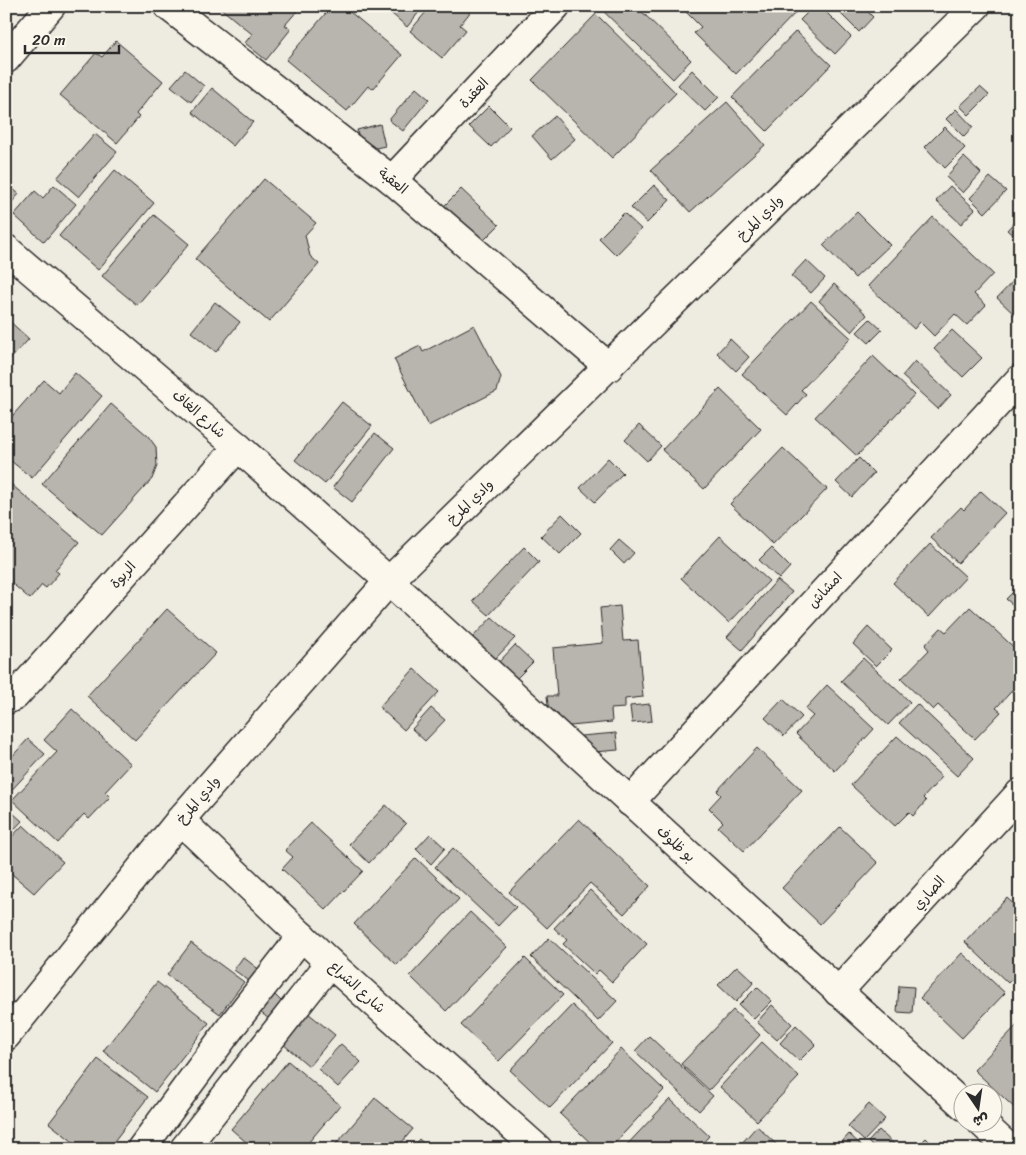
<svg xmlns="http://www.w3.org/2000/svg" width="1026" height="1155" font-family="Sriracha,'Playpen Sans Arabic',sans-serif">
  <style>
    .building { fill: #b8b5ae; stroke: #2b2b2b }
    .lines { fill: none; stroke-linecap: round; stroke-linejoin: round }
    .street-casing { stroke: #2b2b2b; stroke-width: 31 }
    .street { stroke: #fbf7ec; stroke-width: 28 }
    .labels { text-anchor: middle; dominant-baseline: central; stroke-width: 4; stroke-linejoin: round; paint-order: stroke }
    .street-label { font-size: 14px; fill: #2b2b2b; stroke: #fbf7ec }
  </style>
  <rect width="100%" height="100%" fill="#eeebe0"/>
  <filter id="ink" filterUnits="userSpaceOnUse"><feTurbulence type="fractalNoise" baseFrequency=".02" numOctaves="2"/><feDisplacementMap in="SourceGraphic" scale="10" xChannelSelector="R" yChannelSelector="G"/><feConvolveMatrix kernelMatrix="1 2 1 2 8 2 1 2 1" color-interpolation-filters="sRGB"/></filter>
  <g filter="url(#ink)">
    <g class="building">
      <path d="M218,6H296L295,7L298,10L285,25L291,29L266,60L245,43L252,34Z"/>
      <path d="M332,6H343L402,55L373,89L368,86L347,111L286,60Z"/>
      <path d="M383,6H424L407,27Z"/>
      <path d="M431,6H475L460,25L466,30L442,58L410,31Z"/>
      <path d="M598,6H636L691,60L673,79Z"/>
      <path d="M680,6H715L718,9L721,6L801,7L736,74L694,33L701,27Z"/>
      <path d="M814,6H820L851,37L835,54L800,20Z"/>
      <path d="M833,6H862L873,17L859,32Z"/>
      <path d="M596,14L676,93L612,158L532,80Z"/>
      <path d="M796,31L831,65L767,131L732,97Z"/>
      <path d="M116,41L163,81L136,114L139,117L117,143L60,95L96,53L102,57Z"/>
      <path d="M185,70L204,86L191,102L171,86Z"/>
      <path d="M692,70L719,97L705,111L678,85Z"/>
      <path d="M980,87L989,95L969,115L960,106Z"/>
      <path d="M212,88L253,122L233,146L192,112Z"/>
      <path d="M416,88L429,99L403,131L389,120Z"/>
      <path d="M727,102L765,145L690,212L651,170Z"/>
      <path d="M489,106L510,127L491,147L469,126Z"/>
      <path d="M956,109L973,127L964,137L946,119Z"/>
      <path d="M555,116L575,139L552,159L532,136Z"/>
      <path d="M380,124L385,146L362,151L357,130Z"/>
      <path d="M945,127L965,148L945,168L925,147Z"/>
      <path d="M95,134L117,152L79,197L57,178Z"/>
      <path d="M964,157L981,173L963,193L946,177Z"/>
      <path d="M115,170L154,203L98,270L59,236Z"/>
      <path d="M990,177L1006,191L985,213L970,198Z"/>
      <path d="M264,179L316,223L305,235L310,256L319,264L269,322L195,259Z"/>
      <path d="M6,183L19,194L6,209Z"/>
      <path d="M54,185L76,204L44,242L14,215L35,191L43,198Z"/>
      <path d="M654,185L670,200L647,223L631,208Z"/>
      <path d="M950,186L975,209L961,224L936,201Z"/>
      <path d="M461,189L499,225L479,245L442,208Z"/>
      <path d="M857,212L890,245L855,278L823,245Z"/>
      <path d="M624,213L641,229L616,255L599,238Z"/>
      <path d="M154,215L189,244L137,305L102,276Z"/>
      <path d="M1020,216V242L1007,230Z"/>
      <path d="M933,217L993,274L974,294L986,305L967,325L955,314L934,336L920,322L914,329L868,286Z"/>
      <path d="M806,260L825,278L811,293L791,276Z"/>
      <path d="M1017,277L1020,279V312L1016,316L997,298Z"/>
      <path d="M834,284L867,315L852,332L819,301Z"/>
      <path d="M811,301L851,338L801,390L806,394L787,415L742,374Z"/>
      <path d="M215,302L240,322L216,352L191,332Z"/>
      <path d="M6,318L29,339L6,364Z"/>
      <path d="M870,319L882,330L869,343L857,332Z"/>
      <path d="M474,325L501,377L497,391L428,426L394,359L420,346L423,352Z"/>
      <path d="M952,330L982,358L963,377L934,349Z"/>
      <path d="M730,339L749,357L736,371L717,353Z"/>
      <path d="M873,356L914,395L857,456L815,417Z"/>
      <path d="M915,361L951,395L938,409L902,376Z"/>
      <path d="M75,373L102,396L32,478L6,457V423L44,380L59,393Z"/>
      <path d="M720,389L761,429L704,489L662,450Z"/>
      <path d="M342,402L372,426L325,484L295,460Z"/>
      <path d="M111,404L148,436L156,447L157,466L152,479L102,535L42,484Z"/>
      <path d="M639,425L661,446L647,461L625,440Z"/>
      <path d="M375,433L394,448L352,502L333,487Z"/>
      <path d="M783,448L827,489L773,545L730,504Z"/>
      <path d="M608,458L623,473L595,502L580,488Z"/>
      <path d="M859,458L874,473L852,497L836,482Z"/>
      <path d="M6,480L79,542L55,570L59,573L46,588L42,585L30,599L6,578Z"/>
      <path d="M981,491L1005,513L958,563L931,538L961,507L964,510Z"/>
      <path d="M562,514L581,533L560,554L541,536Z"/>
      <path d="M720,536L769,581L729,623L681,578Z"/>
      <path d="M619,540L634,553L624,564L610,550Z"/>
      <path d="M930,544L966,577L929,617L893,583Z"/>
      <path d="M524,547L539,562L489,615L473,601Z"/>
      <path d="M771,548L790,567L779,579L759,560Z"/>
      <path d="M777,580L792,592L742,650L727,637Z"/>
      <path d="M1020,585V611L1006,599Z"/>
      <path d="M620,606L623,641L638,640L643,697L625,699V708L611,709L612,722L560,727L558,713L549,714L547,696H557L553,648L603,643L600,608Z"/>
      <path d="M970,607L1020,653V682L996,708L1001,712L975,739L938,705L933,710L901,679L929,650L925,645L941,628L946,632Z"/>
      <path d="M167,609L216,653L135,740L87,696Z"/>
      <path d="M492,617L515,638L495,659L472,638Z"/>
      <path d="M868,627L892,650L876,666L853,644Z"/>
      <path d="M515,645L533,662L515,680L497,664Z"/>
      <path d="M863,658L910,702L888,725L841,681Z"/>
      <path d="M414,669L439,692L404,730L379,707Z"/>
      <path d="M827,685L874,729L835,771L796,734L813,716L805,709Z"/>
      <path d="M783,699L802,717L784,736L765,718Z"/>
      <path d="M650,704L652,721L632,723L630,706Z"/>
      <path d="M917,704L974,758L957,776L899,723Z"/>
      <path d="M431,708L445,720L425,741L412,729Z"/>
      <path d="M72,709L131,764L105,792L110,797L89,819L84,814L58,843L12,800L57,752L44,740Z"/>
      <path d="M616,733L618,750L583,753L581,736Z"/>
      <path d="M897,736L942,777L923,798L926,801L913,816L909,812L895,826L851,785Z"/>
      <path d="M28,739L45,754L6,796V763Z"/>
      <path d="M757,748L802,790L744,851L718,827L723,822L709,808L721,795L717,791Z"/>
      <path d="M386,805L406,824L369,863L349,844Z"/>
      <path d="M6,807L22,821L6,838Z"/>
      <path d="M579,819L650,886L624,914L590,883L547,928L509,892Z"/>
      <path d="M311,823L363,871L326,910L282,869L293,857L285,850Z"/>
      <path d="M23,825L63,862L34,893L6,869V843Z"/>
      <path d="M840,827L878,863L820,924L782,888Z"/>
      <path d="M430,834L445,848L431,864L416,849Z"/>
      <path d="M453,848L516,907L498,926L435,867Z"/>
      <path d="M416,858L459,899L397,965L354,924Z"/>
      <path d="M590,890L647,944L612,982L599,970L595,974L563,944L567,940L554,928Z"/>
      <path d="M1007,898L1020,910V971L1008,983L965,942Z"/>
      <path d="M470,912L507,947L446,1011L410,976Z"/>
      <path d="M549,938L617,1001L598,1021L531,957Z"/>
      <path d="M191,943L244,982L220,1014L167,975Z"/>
      <path d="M962,953L1005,993L962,1038L920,998Z"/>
      <path d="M243,957L261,971L252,983L234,970Z"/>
      <path d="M525,958L563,995L499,1061L461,1025Z"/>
      <path d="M737,966L754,982L736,1002L718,985Z"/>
      <path d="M157,982L209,1023L155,1092L103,1051Z"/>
      <path d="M899,986L914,987L912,1013L897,1012Z"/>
      <path d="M757,987L772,1001L754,1019L739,1005Z"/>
      <path d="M274,994L283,1003L269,1019L259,1011Z"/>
      <path d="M572,1005L612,1043L550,1108L510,1070Z"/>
      <path d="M772,1005L792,1024L777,1040L757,1022Z"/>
      <path d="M733,1010L760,1035L709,1090L681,1064Z"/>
      <path d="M308,1013L335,1035L309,1066L283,1044Z"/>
      <path d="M1020,1022V1113L974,1070Z"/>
      <path d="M796,1025L816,1044L799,1061L780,1043Z"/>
      <path d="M649,1036L713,1096L699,1111L635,1051Z"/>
      <path d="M762,1042L799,1077L757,1121L720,1087Z"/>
      <path d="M341,1044L361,1062L338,1087L318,1069Z"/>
      <path d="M621,1049L664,1090L609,1149H597L560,1114Z"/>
      <path d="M98,1059L148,1097L108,1149H82L49,1123Z"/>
      <path d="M288,1061L340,1105L303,1149H254L231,1129Z"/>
      <path d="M375,1098L413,1129L396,1149H332Z"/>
      <path d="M670,1099L709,1136L697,1149H623Z"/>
      <path d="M869,1104L885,1119L864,1141L848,1126Z"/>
      <path d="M757,1126L781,1149H746L741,1144Z"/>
      <path d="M879,1130L899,1149H875L868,1142Z"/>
      <path d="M849,1134L865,1149H836Z"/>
      <path d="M926,1138L937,1149H915Z"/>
      <path d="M419,1139L430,1149H412Z"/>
    </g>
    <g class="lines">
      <g class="street-casing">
        <g id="street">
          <path d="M168,6L392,180L609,367"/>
          <path d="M6,59L51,6"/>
          <path d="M392,180L556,6"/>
          <path d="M6,249L238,447L389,581L964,1106"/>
          <path d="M6,700L15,696L238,447"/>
          <path d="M630,802L1020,379"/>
          <path d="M180,820L330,963L538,1149"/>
          <path d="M838,992L1020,793"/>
          <path d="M6,1036L180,820L389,581L976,6"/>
          <path d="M981,1122L1010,1149"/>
          <path d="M141,1149L231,1027L302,936"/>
          <path d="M184,1149L330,963"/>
        </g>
      </g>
      <use href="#street" class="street"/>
    </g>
  </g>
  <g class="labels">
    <g class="street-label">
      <text transform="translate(474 93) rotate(-47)">العقدة</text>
      <text transform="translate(393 181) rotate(39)">العقبة</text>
      <text transform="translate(760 218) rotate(-44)">وادي المرخ</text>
      <text transform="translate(199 414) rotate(41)">شارع الغاف</text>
      <text transform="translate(470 502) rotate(-44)">وادي المرخ</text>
      <text transform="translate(123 575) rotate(-48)">الربوة</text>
      <text transform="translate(825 590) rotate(-47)">امشاش</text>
      <text transform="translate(198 800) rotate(-49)">وادي المرخ</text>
      <text transform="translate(676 844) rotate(42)">بو ظلوف</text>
      <text transform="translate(929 893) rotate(-48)">الصاري</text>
      <text transform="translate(357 987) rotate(42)">شارع الشراع</text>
    </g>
  </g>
  <rect width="1026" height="1155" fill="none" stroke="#fbf7ec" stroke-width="25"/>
  <rect x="12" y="12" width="1001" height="1130" fill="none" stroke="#2b2b2b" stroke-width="2" filter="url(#ink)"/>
  <g transform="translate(978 1108) rotate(167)"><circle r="24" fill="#fbf7ec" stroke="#a8a59f"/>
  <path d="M0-4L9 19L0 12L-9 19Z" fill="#2b2b2b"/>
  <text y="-8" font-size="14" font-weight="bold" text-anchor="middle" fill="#2b2b2b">ش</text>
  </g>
  <path d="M25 45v8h94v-8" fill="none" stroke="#2b2b2b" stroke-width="2.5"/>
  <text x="32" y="45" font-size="15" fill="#2b2b2b" stroke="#fbf7ec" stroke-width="4" paint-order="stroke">20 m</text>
</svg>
